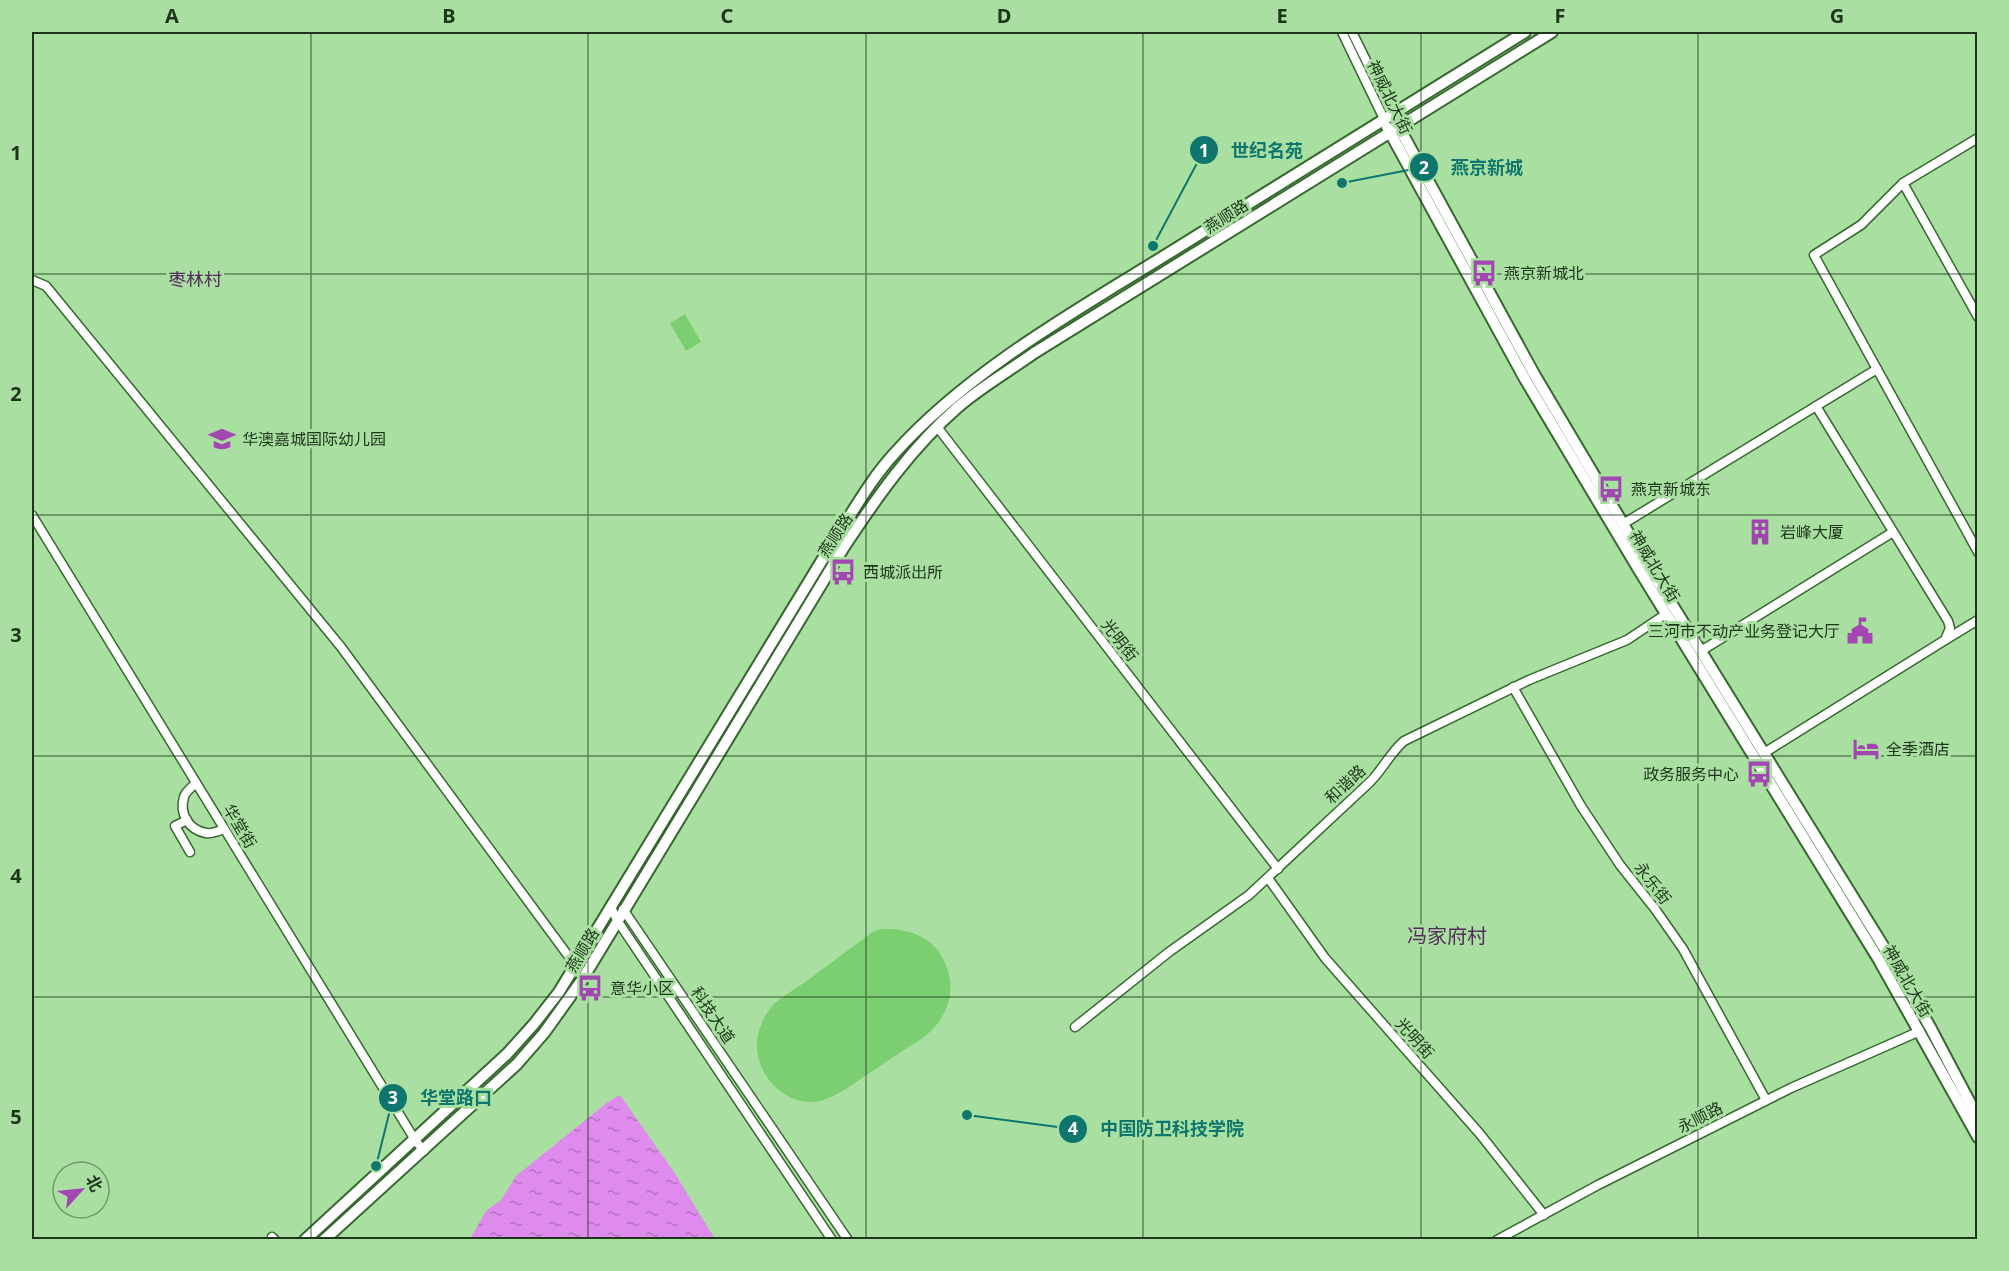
<svg xmlns="http://www.w3.org/2000/svg" width="2009" height="1271" font-family="'Noto Sans','Noto Sans SC',sans-serif">
  <style>
    .grass { fill: #7ccf70 }
    .water { fill: url(#water-ripples) }
    .lines { fill: none; stroke-linecap: round; stroke-linejoin: round }
    .minor-casing { stroke: #36682f; stroke-width: 11 }
    .major-casing { stroke: #36682f; stroke-width: 14 }
    .minor { stroke: #fff; stroke-width: 8 }
    .major { stroke: #fff; stroke-width: 10 }
    .grid { fill: none; stroke: #1e341b; stroke-width: 1.5; stroke-opacity: 0.55 }
    .labels { text-anchor: middle; dominant-baseline: central; stroke-width: 6; stroke-linejoin: round; paint-order: stroke }
    .street-label { font-size: 16px; fill: #1e341b; stroke: #a9e0a1 }
    .poi-label { font-size: 16px; fill: #1e341b; stroke: #a9e0a1; text-anchor: start }
    .neighbourhood-label { font-size: 18px; fill: #572b5f; stroke: #a9e0a1 }
    .quarter-label { font-size: 20px; fill: #572b5f; stroke: #a9e0a1 }
    .leader { fill: none; stroke: #0f766e; stroke-width: 2 }
    .callout-dot { fill: #0f766e; stroke: #a9e0a1; stroke-width: 2 }
    .mark-label { font-size: 18px; text-anchor: middle; font-weight: bold; fill: #fff }
    .callout-label { font-size: 18px; text-anchor: middle; font-weight: bold; fill: #0f766e; stroke: #a9e0a1; stroke-width: 6; stroke-linejoin: round; paint-order: stroke }
    .neatline { fill: none; stroke: #1e341b; stroke-width: 2 }
    .grid-label { font-size: 20px; text-anchor: middle; font-weight: bold; fill: #1e341b }
  </style>
  <defs>
    <pattern id="water-ripples" width="26" height="14" patternUnits="userSpaceOnUse" patternTransform="scale(1.5)"><rect width="26" height="14" fill="#de8bed"/><path d="M2 4q2-2 4 0t4 0M15 11q2-2 4 0t4 0" fill="none" stroke="#b372bf"/></pattern>
  </defs>
  <rect width="100%" height="100%" fill="#a9e0a1"/>
  <g class="grass">
    <path d="M685,314L701,342L686,351L670,323Z"/>
    <path d="M882,929C905,928 929,935 941,955C957,981 952,1009 932,1030C922,1040 909,1046 898,1054C881,1065 865,1076 849,1087C837,1094 825,1102 811,1102C773,1102 745,1057 762,1023C764,1017 770,1008 774,1004C784,995 797,988 808,980C830,964 852,947 874,931Z"/>
  </g>
  <path class="water" d="M620,1095L674,1172L715,1239H470L486,1211L501,1200L516,1176L608,1102Z"/>
  <g class="lines">
    <g class="minor-casing">
      <g id="minor">
        <path d="M1342,32L1384,119"/>
        <path d="M1352,32L1392,113"/>
        <path d="M1978,138L1903,183L1861,225L1814,255L1978,552"/>
        <path d="M1903,183L1978,317"/>
        <path d="M32,280L46,286L341,647L575,965"/>
        <path d="M938,428L1278,869"/>
        <path d="M32,515L415,1140L424,1151"/>
        <path d="M1623,524L1877,369"/>
        <path d="M1945,640L1978,620"/>
        <path d="M1701,651L1893,532"/>
        <path d="M1513,687L1581,806L1620,865L1655,909L1683,949L1766,1100"/>
        <path d="M1764,753L1945,640L1950,628L1948,621L1816,406"/>
        <path d="M196,783C192,787 185,792 184,797C179,814 189,830 206,833C211,834 219,831 224,829"/>
        <path d="M187,820L175,826L190,852"/>
        <path d="M1268,878L1325,958L1480,1134L1544,1215"/>
        <path d="M611,907L617,920L832,1240"/>
        <path d="M623,909L848,1240"/>
        <path d="M1075,1027L1169,952L1249,895L1370,782C1383,769 1390,753 1404,741L1529,680L1627,640L1666,614"/>
        <path d="M272,1237L275,1240"/>
        <path d="M1497,1240L1598,1185L1791,1088L1920,1031"/>
      </g>
    </g>
    <g class="major-casing">
      <g id="major">
        <path d="M1396,122L1534,374L1639,551L1888,954L1930,1027L1978,1118"/>
        <path d="M1387,127L1525,379L1639,570L1879,960L1978,1137"/>
        <path d="M305,1240L507,1054L534,1024L559,992L835,539C854,510 871,479 894,454C974,364 1097,299 1198,235C1307,167 1416,99 1525,32"/>
        <path d="M324,1240L517,1064L544,1033L582,980L844,547C877,497 912,447 958,407C981,387 1009,371 1034,353L1552,32"/>
      </g>
    </g>
    <use href="#minor" class="minor"/>
    <use href="#major" class="major"/>
  </g>
  <path class="grid" d="M311,32V1240M588,32V1240M866,32V1240M1143,32V1240M1421,32V1240M1698,32V1240M32,274H1978M32,515H1978M32,756H1978M32,997H1978"/>
  <defs>
    <g id="bus-bare" transform="scale(2.07)"><path d="M-5-6H5V4H4V6H2V4H-2V6H-4V4H-5ZM-3.5-4V0h7V-4ZM-3.5 1.2v1.5H-2V1.2ZM2 1.2v1.5H3.5V1.2Z" fill="#a247b2" stroke="#a9e0a1" stroke-width="2.5" paint-order="stroke"/></g>
    <g id="school-bare" transform="scale(2.07)"><path d="M0-5L7-2L0 1L-7-2ZM-4 1L0 2.5L4 1V4Q0 6-4 4Z" fill="#a247b2" stroke="#a9e0a1" stroke-width="2.5" paint-order="stroke"/></g>
    <g id="building-bare" transform="scale(2.07)"><path d="M-4-6H4V6H1V3H-1V6H-4ZM-2.5-4.3h1.7v1.8h-1.7ZM.8-4.3h1.7v1.8H.8ZM-2.5-1h1.7V.8h-1.7ZM.8-1h1.7V.8H.8Z" fill="#a247b2" stroke="#a9e0a1" stroke-width="2.5" paint-order="stroke"/></g>
    <g id="civic-bare" transform="scale(2.07)"><path d="M-.6-6.5H3V-4.5H.6V-3L4-1V1h2V6H-6V1h2V-1L-.6-3ZM-1.2 2.5V6h2.4V2.5Z" fill="#a247b2" stroke="#a9e0a1" stroke-width="2.5" paint-order="stroke"/></g>
    <g id="hotel-bare" transform="scale(2.07)"><path d="M-6-4.5h1.5V1H6V5H4.5V3h-9V5H-6ZM-4 0a1.8 1.8 0 1 1 3.6 0ZM.5 0V-2.5h3Q6-2.5 6 0Z" fill="#a247b2" stroke="#a9e0a1" stroke-width="2.5" paint-order="stroke"/></g>
  </defs>
  <g fill-rule="evenodd">
    <use href="#bus-bare" x="1484" y="273"/>
    <use href="#school-bare" x="222" y="439"/>
    <use href="#bus-bare" x="1611" y="489"/>
    <use href="#building-bare" x="1760" y="532"/>
    <use href="#bus-bare" x="843" y="572"/>
    <use href="#civic-bare" x="1860" y="631"/>
    <use href="#hotel-bare" x="1866" y="749"/>
    <use href="#bus-bare" x="1759" y="774"/>
    <use href="#bus-bare" x="590" y="988"/>
  </g>
  <g class="labels">
    <g class="street-label">
      <text transform="translate(1390 97) rotate(64)">神威北大街</text>
      <text transform="translate(1226 216) rotate(-32)">燕顺路</text>
      <text transform="translate(835 535) rotate(-57)">燕顺路</text>
      <text transform="translate(1655 566) rotate(59)">神威北大街</text>
      <text transform="translate(1120 640) rotate(52)">光明街</text>
      <text transform="translate(1345 784) rotate(-43)">和谐路</text>
      <text transform="translate(240 826) rotate(59)">华堂街</text>
      <text transform="translate(1653 883) rotate(52)">永乐街</text>
      <text transform="translate(582 950) rotate(-59)">燕顺路</text>
      <text transform="translate(1908 981) rotate(60)">神威北大街</text>
      <text transform="translate(713 1015) rotate(56)">科技大道</text>
      <text transform="translate(1415 1038) rotate(48)">光明街</text>
      <text transform="translate(1700 1117) rotate(-27)">永顺路</text>
    </g>
    <g class="poi-label">
      <text x="1504" y="273">燕京新城北</text>
      <text x="242" y="439">华澳嘉城国际幼儿园</text>
      <text x="1631" y="489">燕京新城东</text>
      <text x="1780" y="532">岩峰大厦</text>
      <text x="863" y="572">西城派出所</text>
      <text x="1840" y="631" text-anchor="end">三河市不动产业务登记大厅</text>
      <text x="1886" y="749">全季酒店</text>
      <text x="1739" y="774" text-anchor="end">政务服务中心</text>
      <text x="610" y="988">意华小区</text>
    </g>
    <g class="neighbourhood-label">
      <text x="195" y="279">枣林村</text>
    </g>
    <g class="quarter-label">
      <text x="1447" y="935">冯家府村</text>
    </g>
  </g>
  <path class="leader" d="M1153 246L1204 150M1342 183L1424 167M376 1166L393 1098M967 1115L1073 1129"/>
  <g class="callout-dot">
    <circle cx="1153" cy="246" r="6"/>
    <circle cx="1342" cy="183" r="6"/>
    <circle cx="376" cy="1166" r="6"/>
    <circle cx="967" cy="1115" r="6"/>
    <circle cx="1204" cy="150" r="15"/>
    <circle cx="1424" cy="167" r="15"/>
    <circle cx="393" cy="1098" r="15"/>
    <circle cx="1073" cy="1129" r="15"/>
  </g>
  <g class="mark-label">
    <text x="1204" y="157">1</text>
    <text x="1424" y="174">2</text>
    <text x="393" y="1104">3</text>
    <text x="1073" y="1135">4</text>
  </g>
  <g class="callout-label">
    <text x="1267" y="157">世纪名苑</text>
    <text x="1487" y="174">燕京新城</text>
    <text x="456" y="1104">华堂路口</text>
    <text x="1172" y="1135">中国防卫科技学院</text>
  </g>
  <rect width="2009" height="1271" fill="none" stroke="#a9e0a1" stroke-width="66"/>
  <g transform="translate(81 1190) rotate(63)"><circle r="28" fill="#a9e0a1" stroke="#719b6b" stroke-width="1.5"/>
  <path d="M0-4.5L10 22L0 15L-10 22Z" fill="#a247b2"/>
  <text y="-9" font-size="16" font-weight="bold" text-anchor="middle" fill="#1e341b">北</text>
  </g>
  <rect x="33" y="33" width="1943" height="1205" class="neatline"/>
  <g class="grid-label">
    <text x="172" y="23">A</text>
    <text x="449" y="23">B</text>
    <text x="727" y="23">C</text>
    <text x="1004" y="23">D</text>
    <text x="1282" y="23">E</text>
    <text x="1560" y="23">F</text>
    <text x="1837" y="23">G</text>
    <text x="16" y="160">1</text>
    <text x="16" y="401">2</text>
    <text x="16" y="642">3</text>
    <text x="16" y="883">4</text>
    <text x="16" y="1124">5</text>
  </g>
</svg>
